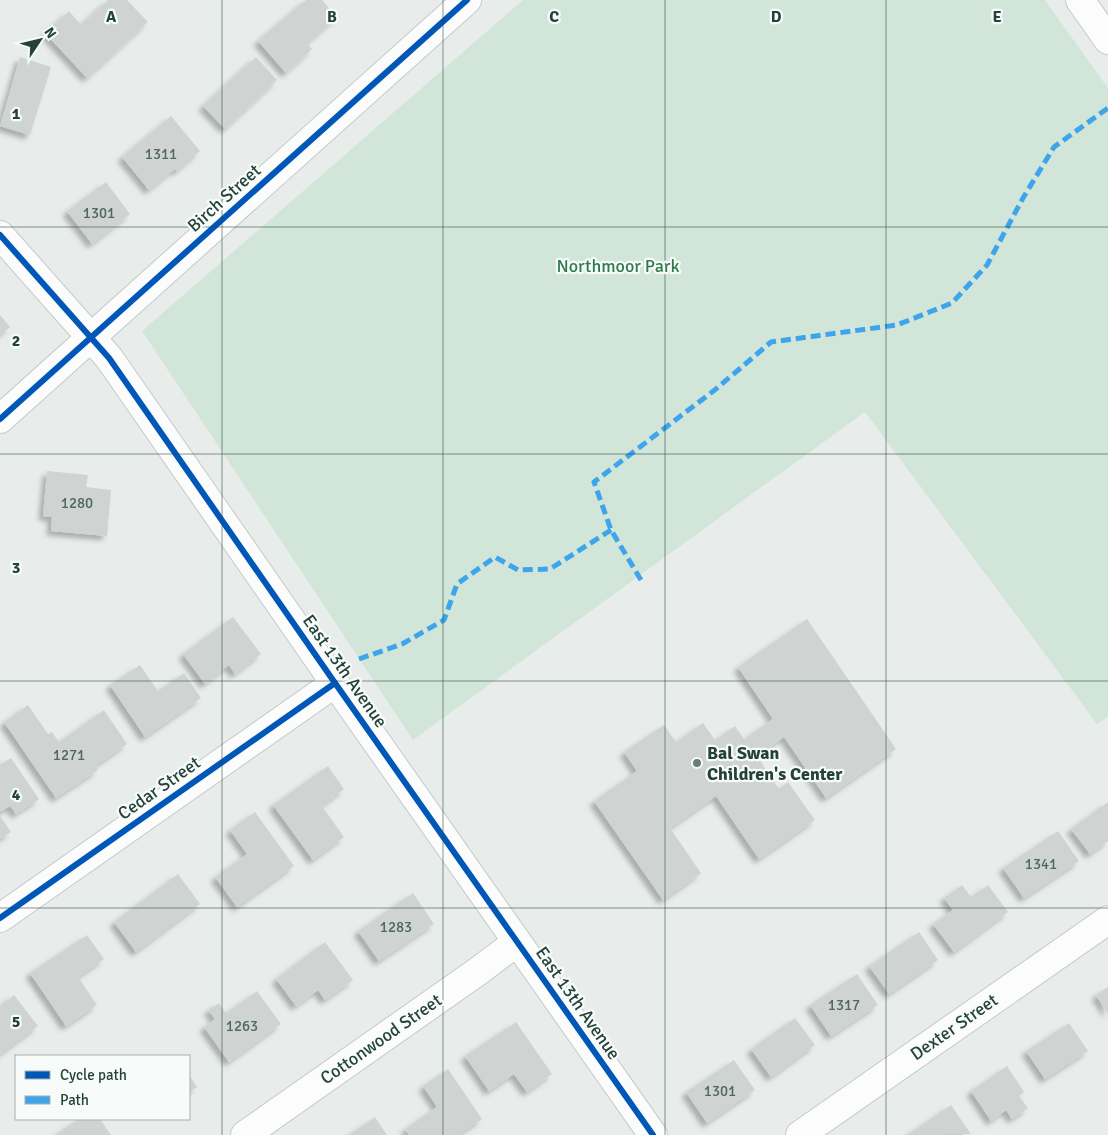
<svg xmlns="http://www.w3.org/2000/svg" width="1108" height="1135" font-family="Signika,sans-serif">
  <style>
    .green { fill: #d1e6d8 }
    .building { fill: #cfd4d2; filter: url(#shadow) }
    .lines { fill: none; stroke-linecap: round; stroke-linejoin: round }
    .minor-casing { stroke: #c5cac8; stroke-width: 30 }
    .minor { stroke: #fcfcfc; stroke-width: 28 }
    .quiet { stroke: #3ea4ec; stroke-width: 5; stroke-dasharray: 10 5; stroke-linecap: butt }
    .cycleway-casing { stroke: #f7fbf9; stroke-width: 9 }
    .cycleway { stroke: #0057b8; stroke-width: 6 }
    .grid { fill: none; stroke: #24423a; stroke-width: 1; stroke-opacity: 0.55 }
    .poi-dot { fill: #697e78; stroke: #f7fbf9; stroke-width: 2 }
    .labels { text-anchor: middle; dominant-baseline: central; stroke-width: 4.5; stroke-linejoin: round; paint-order: stroke }
    .number-label { font-size: 15px; fill: #506761 }
    .street-label { font-size: 18px; fill: #24423a; stroke: #f7fbf9 }
    .park-label { font-size: 18px; fill: #2d7a4b; stroke: #f7fbf9 }
    .poi-label { font-size: 18px; font-weight: bold; fill: #24423a; stroke: #f7fbf9; text-anchor: start }
    .grid-label { font-size: 16px; text-anchor: middle; font-weight: bold; fill: #24423a; stroke: #f7fbf9; stroke-width: 4.5; stroke-linejoin: round; paint-order: stroke }
  </style>
  <defs>
    <filter id="shadow"><feDropShadow dx="-4.5" dy="4.5" stdDeviation="2.5" flood-color="#0004"/></filter>
  </defs>
  <rect width="100%" height="100%" fill="#e8edeb"/>
  <path class="green" d="M523,0H1045L1108,88V717L1097,724L865,412L413,740L142,331Z"/>
  <g class="building">
    <path d="M108,0H127L148,22L87,78L45,33L69,11L81,25Z"/>
    <path d="M306,0H322L337,17L307,43L312,49L286,73L258,41Z"/>
    <path d="M20,57L51,67L30,135L0,126Z"/>
    <path d="M256,57L277,80L225,129L203,106Z"/>
    <path d="M171,116L200,151L177,171L175,169L149,190L122,157Z"/>
    <path d="M106,182L130,214L92,244L67,211Z"/>
    <path d="M0,315L10,327L0,335Z"/>
    <path d="M47,471L88,475L86,487L111,490L107,536L51,531L52,517L43,516Z"/>
    <path d="M233,617L261,654L235,674L229,665L205,684L183,654Z"/>
    <path d="M807,619L896,749L826,798L784,737L757,756L779,789L788,782L815,820L759,859L716,796L670,828L701,873L663,900L594,801L637,771L624,752L664,725L676,742L703,723L715,740L735,726L744,739L773,719L738,667Z"/>
    <path d="M140,665L158,691L184,673L201,698L145,737L110,685Z"/>
    <path d="M28,705L48,734L52,732L59,742L104,710L127,744L95,766L98,770L56,798L4,722Z"/>
    <path d="M11,758L39,799L16,814L10,806L0,812V765Z"/>
    <path d="M328,766L344,789L322,806L344,837L313,860L273,805Z"/>
    <path d="M1108,802V841L1090,854L1071,829Z"/>
    <path d="M255,812L294,866L237,907L215,877L247,854L230,830Z"/>
    <path d="M0,816L11,832L0,839Z"/>
    <path d="M1058,831L1079,861L1024,898L1003,868Z"/>
    <path d="M178,874L200,904L136,952L114,922Z"/>
    <path d="M962,885L971,897L988,885L1008,912L954,952L933,924L953,910L944,898Z"/>
    <path d="M413,893L434,924L379,961L358,931Z"/>
    <path d="M919,932L938,960L889,994L869,966Z"/>
    <path d="M87,935L104,959L78,977L97,1005L66,1026L30,973Z"/>
    <path d="M325,942L353,980L325,1000L318,990L296,1006L276,979Z"/>
    <path d="M857,974L878,1005L831,1036L810,1005Z"/>
    <path d="M1108,987V1014L1096,995Z"/>
    <path d="M257,991L281,1024L229,1062L204,1027L215,1019L208,1010L219,1003L226,1013Z"/>
    <path d="M14,995L38,1026L0,1054V1006Z"/>
    <path d="M795,1018L815,1045L771,1077L751,1049Z"/>
    <path d="M516,1022L552,1074L527,1092L514,1074L489,1091L465,1056Z"/>
    <path d="M1069,1023L1088,1051L1045,1079L1026,1051Z"/>
    <path d="M734,1060L755,1090L707,1123L686,1092Z"/>
    <path d="M1007,1066L1024,1092L1019,1096L1028,1108L1012,1119L1006,1110L991,1121L971,1091Z"/>
    <path d="M448,1069L482,1119L458,1135H409L405,1129L437,1107L423,1086Z"/>
    <path d="M189,1075L197,1087L189,1092Z"/>
    <path d="M951,1105L971,1134L907,1135Z"/>
    <path d="M375,1117L387,1135H349Z"/>
    <path d="M79,1119H100L111,1135H55Z"/>
  </g>
  <g class="lines">
    <g class="minor-casing">
      <g id="minor">
        <path d="M1080,0L1108,40"/>
        <path d="M0,235L109,358L335,683L653,1135"/>
        <path d="M0,419L467,0"/>
        <path d="M0,918L335,683"/>
        <path d="M245,1135L477,972L517,942"/>
        <path d="M800,1135L1108,920"/>
      </g>
    </g>
    <use href="#minor" class="minor"/>
    <g class="quiet">
      <path d="M641,580L611,530L594,482L716,389L771,342L897,325L952,303L987,265L1023,198L1054,147L1108,108"/>
      <path d="M359,659L402,644L444,620L457,584L495,557L518,570L550,569L611,530"/>
    </g>
    <g class="cycleway-casing">
      <g id="cycleway">
        <path d="M0,235L109,358L335,683L653,1135"/>
        <path d="M0,419L467,0"/>
        <path d="M0,918L335,683"/>
      </g>
    </g>
    <use href="#cycleway" class="cycleway"/>
  </g>
  <path class="grid" d="M222,0V1135M443,0V1135M665,0V1135M886,0V1135M0,227H1108M0,454H1108M0,681H1108M0,908H1108"/>
  <circle class="poi-dot" cx="697" cy="763" r="5"/>
  <g class="labels">
    <g class="number-label">
      <text x="161" y="154">1311</text>
      <text x="99" y="213">1301</text>
      <text x="77" y="503">1280</text>
      <text x="69" y="755">1271</text>
      <text x="1041" y="864">1341</text>
      <text x="396" y="927">1283</text>
      <text x="844" y="1005">1317</text>
      <text x="242" y="1026">1263</text>
      <text x="720" y="1091">1301</text>
    </g>
    <g class="street-label">
      <text transform="translate(224 198) rotate(-42)">Birch Street</text>
      <text transform="translate(345 671) rotate(55)">East 13th Avenue</text>
      <text transform="translate(159 788) rotate(-35)">Cedar Street</text>
      <text transform="translate(578 1003) rotate(55)">East 13th Avenue</text>
      <text transform="translate(954 1027) rotate(-35)">Dexter Street</text>
      <text transform="translate(381 1039) rotate(-35)">Cottonwood Street</text>
    </g>
    <g class="park-label">
      <text x="618" y="266">Northmoor Park</text>
    </g>
    <g class="poi-label">
      <text x="707" y="753">Bal Swan<tspan x="707" dy="21">Children's Center</tspan></text>
    </g>
  </g>
  <g class="grid-label">
    <text x="111" y="22">A</text>
    <text x="332" y="22">B</text>
    <text x="554" y="22">C</text>
    <text x="776" y="22">D</text>
    <text x="997" y="22">E</text>
    <text x="16" y="119">1</text>
    <text x="16" y="346">2</text>
    <text x="16" y="573">3</text>
    <text x="16" y="800">4</text>
    <text x="16" y="1027">5</text>
  </g>
  <rect x="15" y="1055" width="175" height="65" fill="#f7fbf9" stroke="#a3b1ad"/>
  <rect x="25" y="1071" width="25" height="8" fill="#0057b8" stroke="#a3b1ad"/>
  <text x="60" y="1080" font-size="15" fill="#24423a">Cycle path</text>
  <rect x="25" y="1096" width="25" height="8" fill="#3ea4ec" stroke="#a3b1ad"/>
  <text x="60" y="1105" font-size="15" fill="#24423a">Path</text>
  <g transform="translate(40 40) rotate(55)" stroke="#f7fbf9" stroke-width="4" paint-order="stroke">
  <path d="M0-4L9 19L0 12L-9 19Z" fill="#24423a"/>
  <text y="-8" font-size="14" font-weight="bold" text-anchor="middle" fill="#24423a">N</text>
  </g>
</svg>
